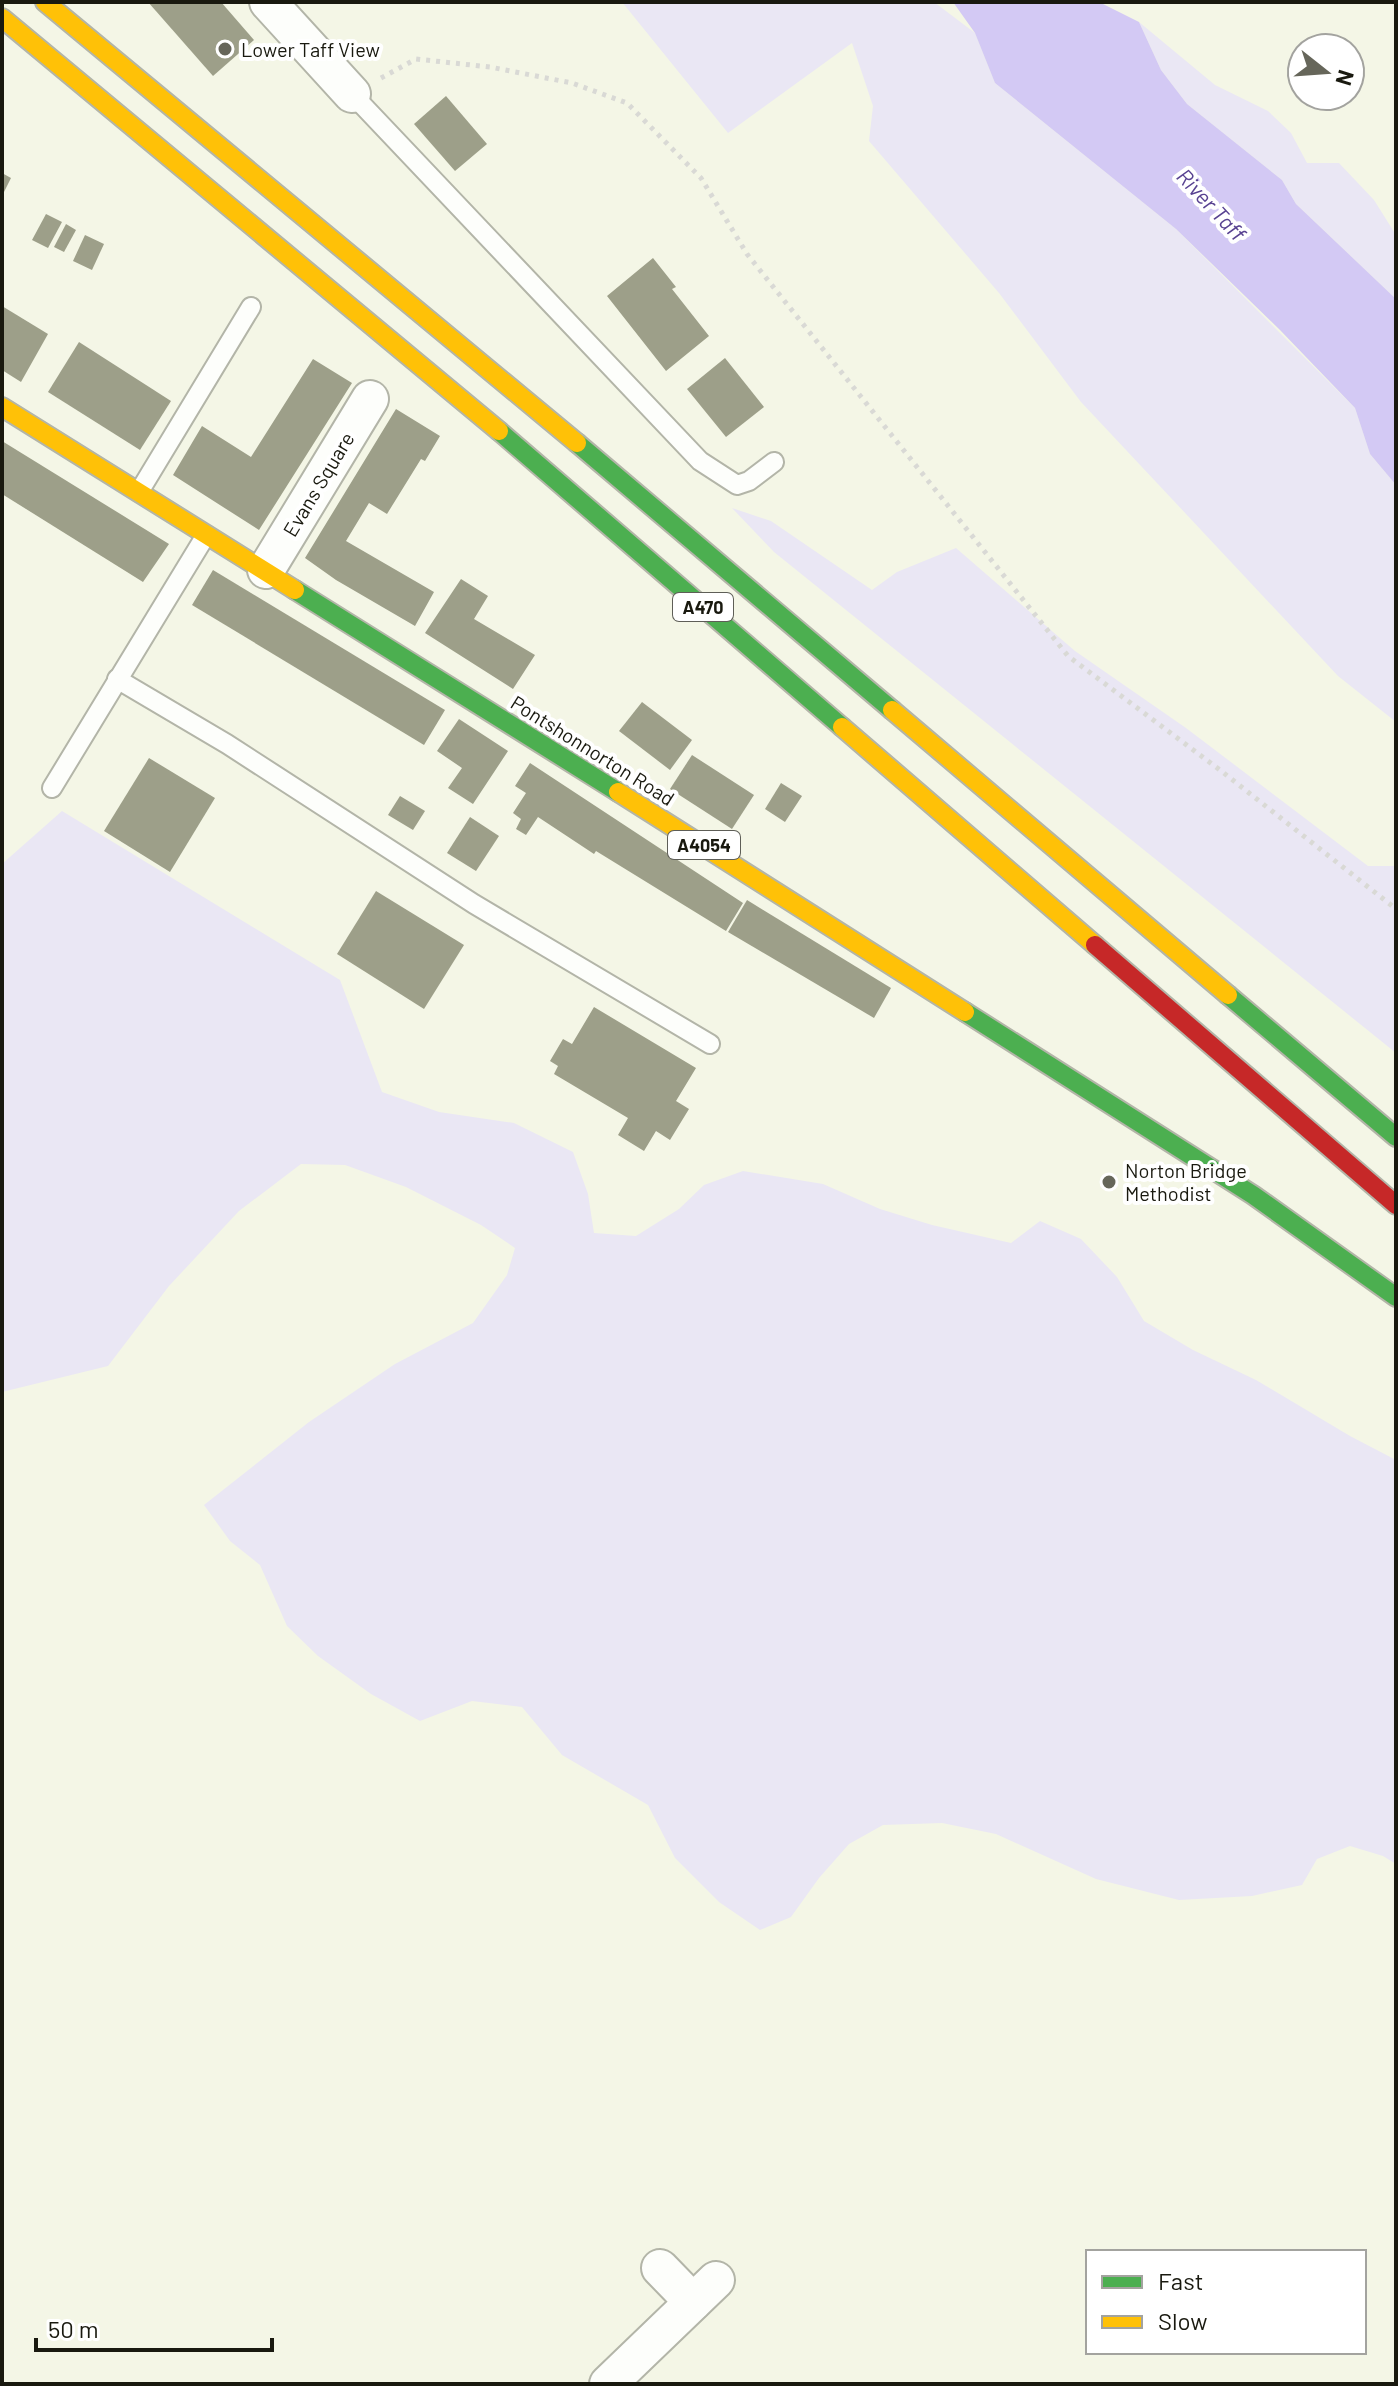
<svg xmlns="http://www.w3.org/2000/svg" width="1398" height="2386" font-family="Barlow,sans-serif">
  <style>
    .green { fill: #eae7f4 }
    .water { fill: #d3c9f4 }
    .building { fill: #9d9f89 }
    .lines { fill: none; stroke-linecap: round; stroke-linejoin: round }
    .lane-casing { stroke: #b3b5a8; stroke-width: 22 }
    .street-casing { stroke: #b3b5a8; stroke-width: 40 }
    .fast-casing { stroke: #b3b5a8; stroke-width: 22 }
    .slow-casing { stroke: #b3b5a8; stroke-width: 22 }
    .jam-casing { stroke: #b3b5a8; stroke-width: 22 }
    .path { stroke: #d9d9d5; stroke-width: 5; stroke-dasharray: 4 6; stroke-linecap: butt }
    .lane { stroke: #fdfefb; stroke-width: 18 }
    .street { stroke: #fdfefb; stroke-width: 36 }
    .fast { stroke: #4caf50; stroke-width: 18 }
    .slow { stroke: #ffc107; stroke-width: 18 }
    .jam { stroke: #c62828; stroke-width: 18 }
    .poi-dot { fill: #66665a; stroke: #fff; stroke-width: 3 }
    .labels { text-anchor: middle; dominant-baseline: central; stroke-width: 8; stroke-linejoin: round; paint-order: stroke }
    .shield { fill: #fff; stroke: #5e5e57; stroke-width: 2 }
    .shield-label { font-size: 18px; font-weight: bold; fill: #19190f }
    .poi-label { font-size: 20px; fill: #19190f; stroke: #fff; text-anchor: start }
    .street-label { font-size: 20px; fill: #19190f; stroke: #fff }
    .water-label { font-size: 22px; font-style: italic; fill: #584291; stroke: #fff }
  </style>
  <rect width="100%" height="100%" fill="#f4f6e6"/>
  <g class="green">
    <path d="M622,2H934L975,33L995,83L1176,229L1355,408L1370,454L1396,485V722L1338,676L1081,402L999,293L869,141L873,106L852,43L728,133Z"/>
    <path d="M1139,22L1215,85L1268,111L1291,133L1307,163H1339L1374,200L1396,235V299L1296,204L1282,180L1187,104L1161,70Z"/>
    <path d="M732,508L771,521L872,590L897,572L956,548L1075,651L1186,728L1368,866H1396V1053L774,552Z"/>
    <path d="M62,811L340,980L382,1092L439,1112L514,1123L573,1152L588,1194L594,1233L636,1236L679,1209L704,1185L743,1171L823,1184L880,1209L932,1225L1011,1243L1040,1221L1081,1239L1117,1277L1144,1321L1193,1350L1256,1380L1350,1436L1396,1460V1864L1383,1856L1350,1846L1317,1859L1302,1885L1252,1896L1179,1900L1096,1879L996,1834L942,1823L883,1825L849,1844L819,1878L791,1917L760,1930L719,1902L675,1858L648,1805L562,1755L522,1707L472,1701L420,1721L371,1694L318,1656L287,1626L260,1565L230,1541L204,1505L309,1422L395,1364L473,1323L507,1275L515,1248L481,1225L406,1187L345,1165L301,1164L239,1211L169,1286L108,1366L2,1392V864Z"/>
  </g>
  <path class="water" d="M953,2H1099L1139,22L1161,70L1187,104L1282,180L1296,204L1396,299V485L1370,454L1355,408L1280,330L1176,229L995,83L975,33Z"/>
  <g class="building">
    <path d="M148,2H221L254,40L213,76Z"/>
    <path d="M446,96L487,144L455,171L414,124Z"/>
    <path d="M2,173L11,178L2,196Z"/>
    <path d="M46,214L62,222L48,248L32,240Z"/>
    <path d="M66,224L76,230L64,252L54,247Z"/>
    <path d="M85,235L104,244L92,270L73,261Z"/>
    <path d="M653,258L676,287L672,289L709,336L666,371L607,296Z"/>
    <path d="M2,306L48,334L21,382L2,370Z"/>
    <path d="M79,342L171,401L140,450L48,392Z"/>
    <path d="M725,358L764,407L726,437L687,389Z"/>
    <path d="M313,359L352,383L259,530L173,475L202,426L251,457Z"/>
    <path d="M396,409L440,436L425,461L421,459L387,514L369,503L346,541L434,592L415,626L336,580L305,558Z"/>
    <path d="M2,441L169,544L143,582L2,494Z"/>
    <path d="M213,570L445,710L424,745L192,605Z"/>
    <path d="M461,579L488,596L474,619L535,655L513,689L425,633Z"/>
    <path d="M642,702L692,740L670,770L619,731Z"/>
    <path d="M459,719L508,751L473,804L448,788L462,768L437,751Z"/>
    <path d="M692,755L754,795L732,829L670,789Z"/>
    <path d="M149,758L215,798L170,872L104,831Z"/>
    <path d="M530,763L743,903L726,931L596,851L594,854L538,817L526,835L516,829L521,819L513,813L526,793L515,786Z"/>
    <path d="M781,783L802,796L785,822L765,809Z"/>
    <path d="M400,796L425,811L413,830L388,815Z"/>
    <path d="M470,817L499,836L476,871L447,853Z"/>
    <path d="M376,891L464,945L424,1009L337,954Z"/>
    <path d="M747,900L891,988L874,1018L728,932Z"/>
    <path d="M594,1007L696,1068L676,1101L689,1109L670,1140L656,1131L644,1151L618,1135L628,1118L554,1074L558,1066L550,1061L563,1039L572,1044Z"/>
  </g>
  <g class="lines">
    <g class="lane-casing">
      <g id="lane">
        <path d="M352,94L700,461L737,485L749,481L774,462"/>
        <path d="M139,492L251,307"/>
        <path d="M117,679L227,744L474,904L710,1044"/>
        <path d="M52,788L206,535"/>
      </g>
    </g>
    <g class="street-casing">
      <g id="street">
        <path d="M268,2L352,94"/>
        <path d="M266,570L370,399"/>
        <path d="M660,2268L693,2302"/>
        <path d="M608,2384L716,2280"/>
      </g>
    </g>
    <g class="fast-casing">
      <g id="fast">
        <path d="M499,431L842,727"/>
        <path d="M577,443L892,710"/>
        <path d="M295,590L618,792"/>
        <path d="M1228,995L1396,1137"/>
        <path d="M965,1012L1253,1195L1396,1297"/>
      </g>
    </g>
    <g class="slow-casing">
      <g id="slow">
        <path d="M45,2L577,443"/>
        <path d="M2,18L499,431"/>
        <path d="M2,407L295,590"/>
        <path d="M892,710L1228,995"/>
        <path d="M842,727L1095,945"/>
        <path d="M618,792L965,1012"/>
      </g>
    </g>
    <g class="jam-casing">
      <path id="jam" d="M1095,945L1396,1205"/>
    </g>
    <path class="path" d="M381,78L416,59L490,67L572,83L627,103L701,178L747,254L1068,656L1220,770L1396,909"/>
    <use href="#lane" class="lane"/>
    <use href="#street" class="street"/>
    <use href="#fast" class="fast"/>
    <use href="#slow" class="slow"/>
    <use href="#jam" class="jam"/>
  </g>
  <g class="poi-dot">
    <circle cx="225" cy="49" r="8"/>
    <circle cx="1109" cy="1182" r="8"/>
  </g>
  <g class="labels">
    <g class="shield">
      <rect x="673" y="593" width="60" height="28" rx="6"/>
      <rect x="668" y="831" width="72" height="28" rx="6"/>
    </g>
    <g class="shield-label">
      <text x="703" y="607">A470</text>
      <text x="704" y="845">A4054</text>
    </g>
    <g class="poi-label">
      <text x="241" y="49">Lower Taff View</text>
      <text x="1125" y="1170">Norton Bridge<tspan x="1125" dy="23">Methodist</tspan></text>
    </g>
    <g class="street-label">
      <text transform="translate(318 484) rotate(-59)">Evans Square</text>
      <text transform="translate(593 750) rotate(32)">Pontshonnorton Road</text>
    </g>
    <g class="water-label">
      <text transform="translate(1212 204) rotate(47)">River Taff</text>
    </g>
  </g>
  <rect width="1398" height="2386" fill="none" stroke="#19190f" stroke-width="8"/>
  <rect x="1086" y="2250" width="280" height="104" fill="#ffffff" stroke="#a3a39f" stroke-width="2"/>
  <rect x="1102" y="2276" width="40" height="12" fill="#4caf50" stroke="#a3a39f" stroke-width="2"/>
  <text x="1158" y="2290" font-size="24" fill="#19190f">Fast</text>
  <rect x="1102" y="2316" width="40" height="12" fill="#ffc107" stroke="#a3a39f" stroke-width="2"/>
  <text x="1158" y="2330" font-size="24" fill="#19190f">Slow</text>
  <g transform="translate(1326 72) rotate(107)"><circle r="38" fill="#ffffff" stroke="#a3a39f" stroke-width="2"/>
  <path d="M0-6L14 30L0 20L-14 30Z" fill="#66665a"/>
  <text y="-12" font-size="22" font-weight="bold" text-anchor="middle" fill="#19190f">N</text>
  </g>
  <path d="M36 2338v12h236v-12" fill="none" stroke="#19190f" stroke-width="4"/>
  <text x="48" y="2338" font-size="24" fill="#19190f" stroke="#ffffff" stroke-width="6" paint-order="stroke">50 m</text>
</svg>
